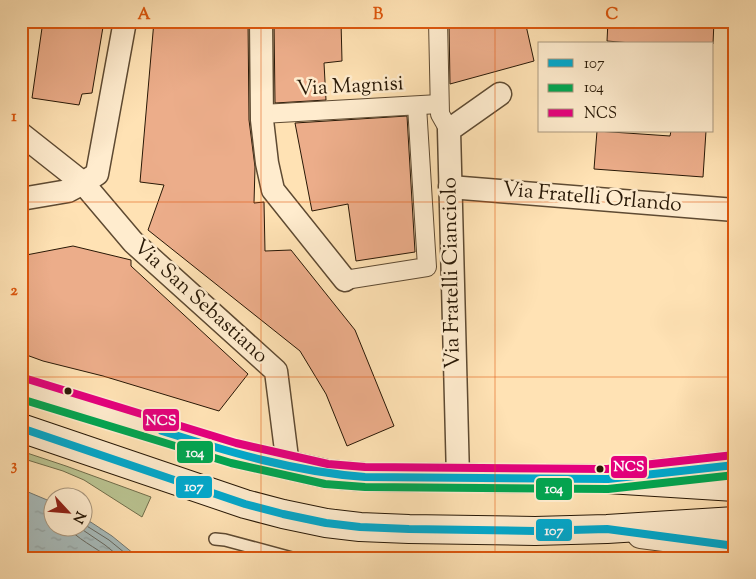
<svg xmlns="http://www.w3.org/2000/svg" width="756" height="579" font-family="'Sorts Mill Goudy',serif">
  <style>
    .green { fill: #bac492; stroke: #716e4c }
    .water { fill: url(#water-ripples); stroke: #747971 }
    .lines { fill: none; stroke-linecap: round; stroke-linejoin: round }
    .shore { stroke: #686960; stroke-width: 1 }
    .building { fill: #ecad8a; stroke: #281806 }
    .service-casing { stroke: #5e4a32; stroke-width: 14 }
    .pedestrian-casing { stroke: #5e4a32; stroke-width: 20 }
    .minor-casing { stroke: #5e4a32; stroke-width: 25 }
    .tertiary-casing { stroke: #5e4a32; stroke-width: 30 }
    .secondary-casing { stroke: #281806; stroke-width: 30 }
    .service { stroke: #ffecce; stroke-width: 11 }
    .pedestrian { stroke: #ffecce; stroke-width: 18 }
    .minor { stroke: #ffecce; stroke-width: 22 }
    .tertiary { stroke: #ffecce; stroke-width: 28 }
    .secondary { stroke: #ffecce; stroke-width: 28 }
    .bus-1-casing { stroke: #ffecce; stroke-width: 11 }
    .bus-2-casing { stroke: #ffecce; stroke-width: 11 }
    .bus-3-casing { stroke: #ffecce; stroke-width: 11 }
    .bus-1 { stroke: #00a9ce; stroke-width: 8 }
    .bus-2 { stroke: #00a651; stroke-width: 8 }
    .bus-3 { stroke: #e5007d; stroke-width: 8 }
    .grid { fill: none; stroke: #de560c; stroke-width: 1; stroke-opacity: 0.55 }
    .bus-dot { fill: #281806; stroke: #ffecce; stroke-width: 2 }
    .labels { text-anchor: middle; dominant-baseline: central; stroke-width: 5; stroke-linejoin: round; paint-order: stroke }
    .street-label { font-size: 21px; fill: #281806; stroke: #ffecce }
    .line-badge { stroke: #ffecce; stroke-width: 2 }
    .badge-label { font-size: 14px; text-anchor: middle; font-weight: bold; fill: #fff }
    .neatline { fill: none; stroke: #de560c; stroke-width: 2 }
    .grid-label { font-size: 16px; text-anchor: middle; font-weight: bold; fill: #de560c }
  </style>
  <defs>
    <pattern id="water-ripples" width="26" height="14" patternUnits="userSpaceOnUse" patternTransform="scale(1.25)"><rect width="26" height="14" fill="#a7bab9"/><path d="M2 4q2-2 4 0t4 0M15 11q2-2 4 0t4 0" fill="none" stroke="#909f9e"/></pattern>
  </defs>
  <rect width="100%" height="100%" fill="#ffe2b4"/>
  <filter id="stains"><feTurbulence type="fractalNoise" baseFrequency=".004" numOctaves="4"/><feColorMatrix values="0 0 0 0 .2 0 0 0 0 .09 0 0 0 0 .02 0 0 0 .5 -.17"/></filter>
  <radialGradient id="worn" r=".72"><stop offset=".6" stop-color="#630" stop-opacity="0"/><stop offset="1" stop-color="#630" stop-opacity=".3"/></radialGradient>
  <path class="green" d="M21,451L66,466L151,497L142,517L84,480L63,471L21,458Z"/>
  <path class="water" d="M21,489L52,502V526H82L83,517L112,536L139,558H21Z"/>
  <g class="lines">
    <g class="shore">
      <path d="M82,523L109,540L131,558"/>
      <path d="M67,526C75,538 97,548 109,558"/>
      <path d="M77,526L105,545L121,558"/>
    </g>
  </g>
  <g class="building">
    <path d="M43,21H104L92,93L82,94L79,105L32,98Z"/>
    <path d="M154,21H248L249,120L255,167L254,203L264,202L265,251L291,250L355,330L394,426L347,446L326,394L300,351L148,230L164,185L140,182Z"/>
    <path d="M274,21H341L342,61L324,63L326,100L275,103Z"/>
    <path d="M459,21H525L534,61L450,84L449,24Z"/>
    <path d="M608,21H714L713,44H643L607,41Z"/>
    <path d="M407,116L415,252L356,261L348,204L312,211L295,123Z"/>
    <path d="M597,131L670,136L671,131H706L703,177L594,169Z"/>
    <path d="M73,246L131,260V266L248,374L219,411L103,376L43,361L21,353V256Z"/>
  </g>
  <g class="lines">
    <g class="service-casing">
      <path id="service" d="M215,539L225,540L292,558"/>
    </g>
    <g class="pedestrian-casing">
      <g id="pedestrian">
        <path d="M438,21L440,114L449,130"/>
        <path d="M262,114L439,104"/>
        <path d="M345,280L427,267L417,106"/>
      </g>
    </g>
    <g class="minor-casing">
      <g id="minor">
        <path d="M261,21L262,120L267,163L273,190L345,280"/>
        <path d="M21,134L83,183L133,242L276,371L288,466"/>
        <path d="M450,187L735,210"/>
        <path d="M21,199L68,191L83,183L97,174L125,21"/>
        <path d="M458,478L449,130L500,94"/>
      </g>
    </g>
    <g class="tertiary-casing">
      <g id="tertiary">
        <path d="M652,474L735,465"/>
        <path d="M641,534L735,546"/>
      </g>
    </g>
    <g class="secondary-casing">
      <g id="secondary">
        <path d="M21,388L233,453L327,474L365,477L608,479L735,487"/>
        <path d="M21,428L245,504L283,514L326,523L360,527L409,529L535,531L607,529L735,521"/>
      </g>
    </g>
    <use href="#service" class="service"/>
    <use href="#pedestrian" class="pedestrian"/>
    <use href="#minor" class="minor"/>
    <use href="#tertiary" class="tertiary"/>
    <use href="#secondary" class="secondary"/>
    <g class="bus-1-casing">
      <g id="bus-1">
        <path d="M21,428L245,504L283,514L326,523L360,527L409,529L535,531L607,529L735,546"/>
        <path d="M162,431C229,452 295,472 365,477L608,479L735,465"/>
      </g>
    </g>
    <g class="bus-2-casing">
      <path id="bus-2" d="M21,399L231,463L325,484L365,487L608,489L735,475"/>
    </g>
    <g class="bus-3-casing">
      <path id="bus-3" d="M24,378L236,443L328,464L365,467L607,469L734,455"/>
    </g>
    <use href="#bus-1" class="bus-1"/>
    <use href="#bus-2" class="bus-2"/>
    <use href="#bus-3" class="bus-3"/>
  </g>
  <path class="grid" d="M261,21V558M495,21V558M21,202H735M21,377H735"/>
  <g class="bus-dot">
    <circle cx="68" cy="391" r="4.5"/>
    <circle cx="600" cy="469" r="4.5"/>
  </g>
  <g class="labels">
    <g class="street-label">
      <text transform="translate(350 87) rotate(-3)">Via Magnisi</text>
      <text transform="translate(592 198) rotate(5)">Via Fratelli Orlando</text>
      <text transform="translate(452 273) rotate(-91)">Via Fratelli Cianciolo</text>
      <text transform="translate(200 302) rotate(42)">Via San Sebastiano</text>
    </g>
  </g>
  <g class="line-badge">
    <rect x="142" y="408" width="38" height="24" rx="5" fill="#e5007d"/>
    <rect x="176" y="440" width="38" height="24" rx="5" fill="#00a651"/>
    <rect x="610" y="455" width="38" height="24" rx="5" fill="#e5007d"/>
    <rect x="175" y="475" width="38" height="24" rx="5" fill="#00a9ce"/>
    <rect x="535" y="477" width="38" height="24" rx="5" fill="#00a651"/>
    <rect x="535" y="518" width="38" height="24" rx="5" fill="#00a9ce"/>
  </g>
  <g class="badge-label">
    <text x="161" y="425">NCS</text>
    <text x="195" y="457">104</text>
    <text x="629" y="471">NCS</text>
    <text x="194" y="491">107</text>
    <text x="554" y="493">104</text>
    <text x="554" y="535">107</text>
  </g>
  <rect width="756" height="579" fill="none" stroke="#ffe2b4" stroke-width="55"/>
  <rect x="538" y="42" width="175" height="90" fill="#ffecce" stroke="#a9977e"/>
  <rect x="548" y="59" width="25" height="8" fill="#00a9ce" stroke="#a9977e"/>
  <text x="584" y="68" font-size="15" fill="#281806">107</text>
  <rect x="548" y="84" width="25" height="8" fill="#00a651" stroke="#a9977e"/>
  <text x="584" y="92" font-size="15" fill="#281806">104</text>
  <rect x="548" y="109" width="25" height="8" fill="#e5007d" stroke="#a9977e"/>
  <text x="584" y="118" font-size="15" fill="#281806">NCS</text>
  <g transform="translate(68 512) rotate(116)"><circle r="24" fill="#ffecce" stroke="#a9977e"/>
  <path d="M0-4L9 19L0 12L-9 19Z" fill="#8f2418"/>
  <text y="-8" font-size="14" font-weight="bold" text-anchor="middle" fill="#281806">N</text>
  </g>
  <rect x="28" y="28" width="700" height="524" class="neatline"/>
  <g class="grid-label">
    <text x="144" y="19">A</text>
    <text x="378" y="19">B</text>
    <text x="612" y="19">C</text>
    <text x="14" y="121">1</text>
    <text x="14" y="295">2</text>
    <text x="14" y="470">3</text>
  </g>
  <rect width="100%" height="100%" filter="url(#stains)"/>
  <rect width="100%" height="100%" fill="url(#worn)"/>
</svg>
